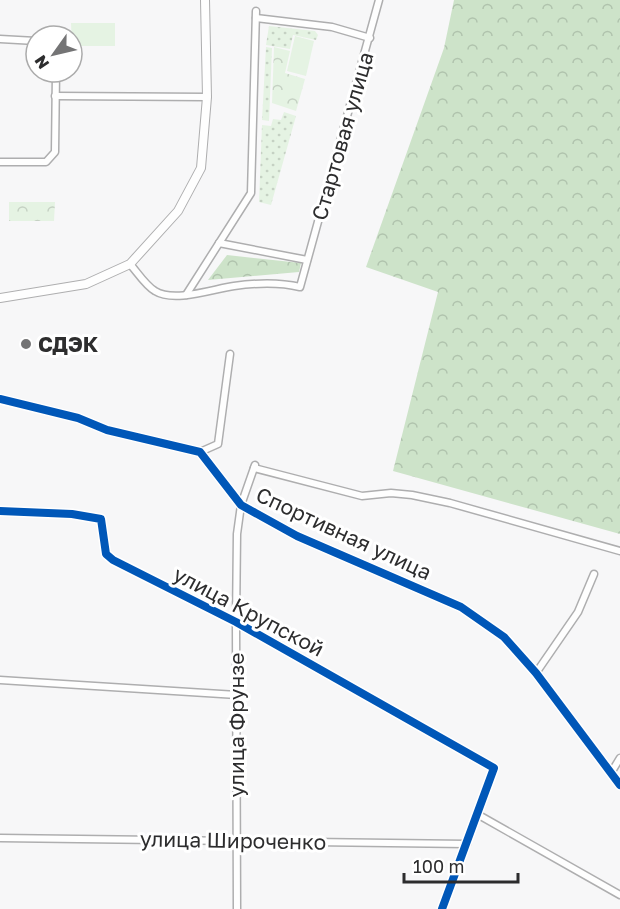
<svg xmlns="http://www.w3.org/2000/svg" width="620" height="909" font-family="'Golos Text',sans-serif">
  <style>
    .grass { fill: url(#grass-dots) }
    .forest { fill: url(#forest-crowns) }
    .park { fill: url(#park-crowns) }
    .garden { fill: #e5f3e3 }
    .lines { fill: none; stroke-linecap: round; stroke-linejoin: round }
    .minor-casing { stroke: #aeaeaf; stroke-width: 9 }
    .tertiary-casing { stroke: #aeaeaf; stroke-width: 10 }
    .minor { stroke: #fefefe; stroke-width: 6 }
    .tertiary { stroke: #fefefe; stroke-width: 8 }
    .cycleway-casing { stroke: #fff; stroke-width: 11 }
    .cycleway { stroke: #0057b8; stroke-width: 8 }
    .poi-dot { fill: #747475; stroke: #fff; stroke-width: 2 }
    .labels { text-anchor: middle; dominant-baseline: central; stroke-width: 6; stroke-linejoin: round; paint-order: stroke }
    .street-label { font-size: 21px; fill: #2d2d2e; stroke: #fff }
    .poi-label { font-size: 21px; font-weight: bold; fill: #2d2d2e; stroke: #fff; text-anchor: start }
  </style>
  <defs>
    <pattern id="grass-dots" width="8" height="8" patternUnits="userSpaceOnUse" patternTransform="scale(1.5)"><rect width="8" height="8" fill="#e5f3e3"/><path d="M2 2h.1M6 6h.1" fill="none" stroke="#c5d1c3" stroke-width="1.8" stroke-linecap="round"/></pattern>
    <pattern id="forest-crowns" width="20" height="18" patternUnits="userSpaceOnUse" patternTransform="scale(1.5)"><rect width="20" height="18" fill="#cde3c9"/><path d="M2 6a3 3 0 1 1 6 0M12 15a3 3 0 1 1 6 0" fill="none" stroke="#b0c3ad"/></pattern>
    <pattern id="park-crowns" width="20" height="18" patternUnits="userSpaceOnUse" patternTransform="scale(1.5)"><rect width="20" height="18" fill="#e5f3e3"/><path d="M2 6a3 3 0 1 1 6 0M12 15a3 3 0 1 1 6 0" fill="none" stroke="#c5d1c3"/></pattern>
  </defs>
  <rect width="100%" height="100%" fill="#f7f7f8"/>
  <g class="grass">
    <path d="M269,26L315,31L318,35L316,40L293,35L290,49L266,45Z"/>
    <path d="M266,47L272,48L269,121L262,120Z"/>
    <path d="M284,112L296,116L271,205L259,202L262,125L271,126L273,119L281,120Z"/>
  </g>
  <g class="forest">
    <path d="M454,0H620V534L393,471L438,292L366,267L444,48Z"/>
    <path d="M227,255L301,263L299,272L208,280Z"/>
  </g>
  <g class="park">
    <path d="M274,47L290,51L285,73L305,79L296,111L272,103Z"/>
    <path d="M9,202H55L54,221H9Z"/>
  </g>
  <g class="garden">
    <path d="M71,23H115V46H72Z"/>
    <path d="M295,36L314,41L306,76L287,71Z"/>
  </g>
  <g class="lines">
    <g class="minor-casing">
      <g id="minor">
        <path d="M256,18L332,27L370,38"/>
        <path d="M0,39L36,41"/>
        <path d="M55,96L207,97"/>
        <path d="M0,162H46L55,152L56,72"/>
        <path d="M219,243L307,260"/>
        <path d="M130,264C137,272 146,286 155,291C174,303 213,289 234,286C255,283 279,282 300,287L379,0"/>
        <path d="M186,295L251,193L256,11"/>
        <path d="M0,399L78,418L107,430L200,452L241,505L297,536L461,607L504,637L536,673L620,785"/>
        <path d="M200,452L218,444L230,354"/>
        <path d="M254,468L362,496L391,493L412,495L450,503L620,551"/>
        <path d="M0,511L72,514L101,519L106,554L113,560L236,622L494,768L442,909"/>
        <path d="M536,673L578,612L594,574"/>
        <path d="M0,680L237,695"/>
        <path d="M611,773L620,758"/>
        <path d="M477,814L620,895"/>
        <path d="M0,838L467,844"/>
        <path d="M237,909L236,622L237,534L241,505L255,465"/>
      </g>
    </g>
    <g class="tertiary-casing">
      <path id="tertiary" d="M0,298L86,284L130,264L178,211L201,168L207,97L205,0"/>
    </g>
    <use href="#minor" class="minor"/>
    <use href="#tertiary" class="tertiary"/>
    <g class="cycleway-casing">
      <g id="cycleway">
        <path d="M0,399L78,418L107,430L200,452L241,505L297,536L461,607L504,637L536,673L620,785"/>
        <path d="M0,511L72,514L101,519L106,554L113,560L236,622L494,768L442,909"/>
      </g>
    </g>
    <use href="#cycleway" class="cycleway"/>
  </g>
  <circle class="poi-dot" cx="26" cy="344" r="6"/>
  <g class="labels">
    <g class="street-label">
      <text transform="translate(342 136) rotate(-74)">Стартовая улица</text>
      <text transform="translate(344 533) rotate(25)">Спортивная улица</text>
      <text transform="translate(249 611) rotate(28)">улица Крупской</text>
      <text transform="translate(236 725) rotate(-90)">улица Фрунзе</text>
      <text transform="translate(233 840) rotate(1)">улица Широченко</text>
    </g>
    <g class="poi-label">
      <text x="38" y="344">СДЭК</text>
    </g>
  </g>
  <g transform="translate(54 54) rotate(236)"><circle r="28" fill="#ffffff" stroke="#ababab" stroke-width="1.5"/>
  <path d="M0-4.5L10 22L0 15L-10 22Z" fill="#747475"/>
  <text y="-9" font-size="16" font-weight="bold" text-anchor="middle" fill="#2d2d2e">N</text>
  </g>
  <path d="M404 873v9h114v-9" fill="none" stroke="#2d2d2e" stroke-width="3"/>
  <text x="413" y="873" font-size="18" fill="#2d2d2e" stroke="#ffffff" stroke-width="4.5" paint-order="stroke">100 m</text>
</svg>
